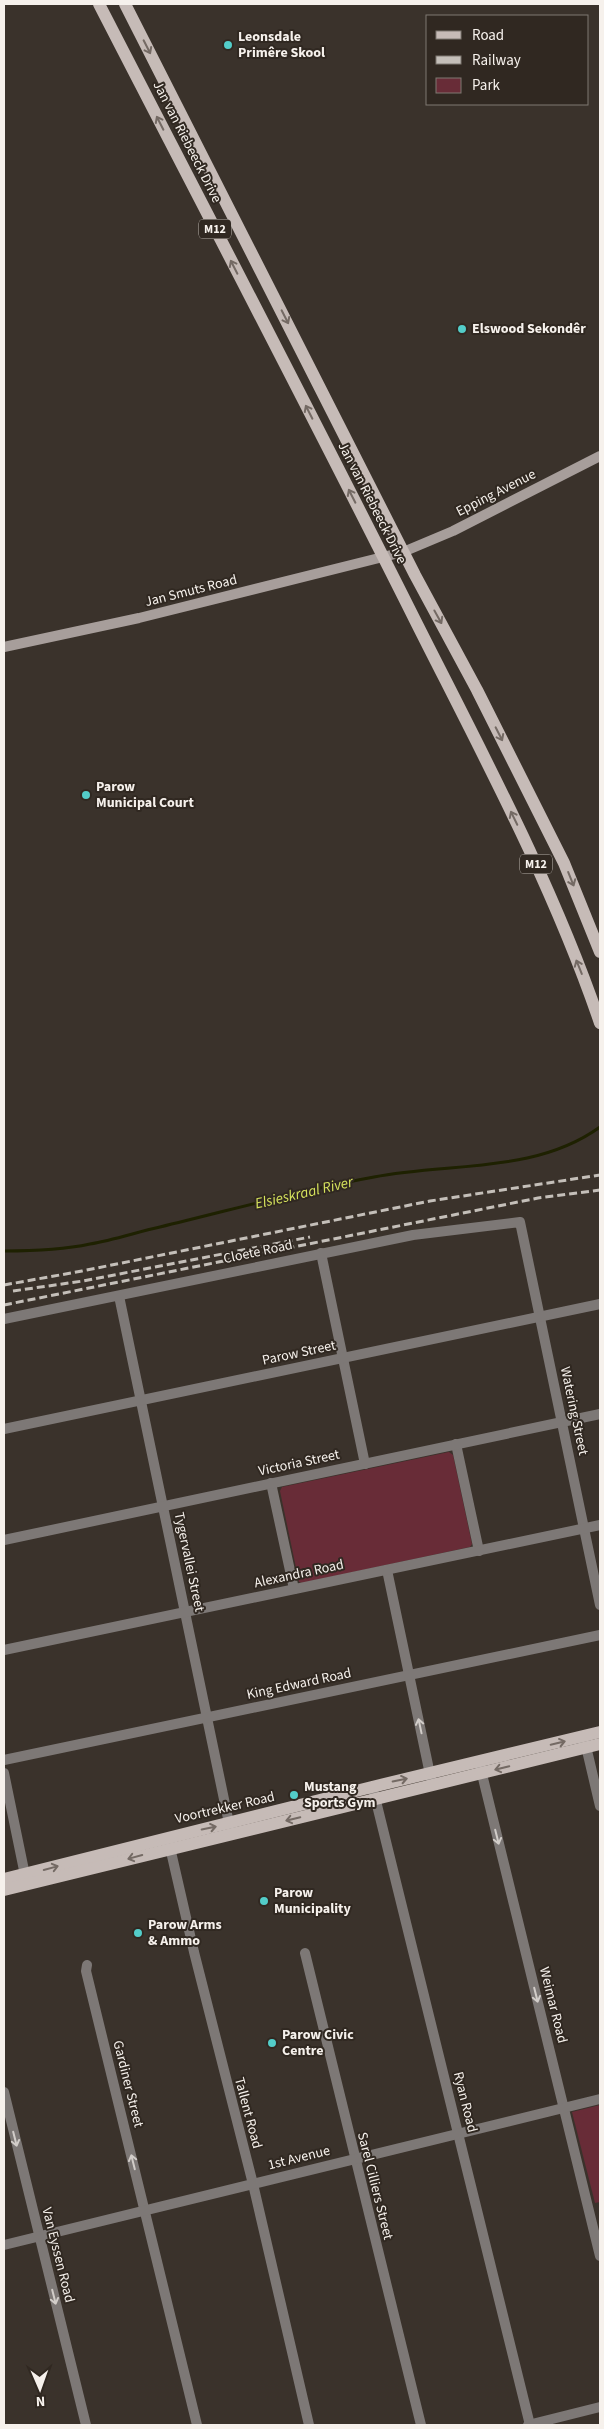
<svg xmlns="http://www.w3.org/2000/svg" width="604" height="2429" font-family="'Source Sans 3',sans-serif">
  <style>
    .green { fill: #682c37 }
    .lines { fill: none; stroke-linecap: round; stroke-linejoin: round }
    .stream { stroke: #1e2101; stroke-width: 3 }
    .street { stroke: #7d7876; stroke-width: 10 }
    .secondary { stroke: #a79e9b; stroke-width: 10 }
    .primary { stroke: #c6bbb7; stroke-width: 12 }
    .rail { stroke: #c4bfb9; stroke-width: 3; stroke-dasharray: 8 4; stroke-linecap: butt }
    .oneway { stroke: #746a64 }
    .oneway2 { stroke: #d2cdc9 }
    .poi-dot { fill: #53cdc9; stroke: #302821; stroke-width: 2 }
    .labels { text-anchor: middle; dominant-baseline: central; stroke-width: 4; stroke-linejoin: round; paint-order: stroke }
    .shield { fill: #302821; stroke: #bbb5af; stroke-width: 1 }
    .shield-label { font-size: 12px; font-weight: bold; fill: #f6f1ec }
    .poi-label { font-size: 14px; font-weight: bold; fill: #f6f1ec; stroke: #302821; text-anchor: start }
    .street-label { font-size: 14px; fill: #f6f1ec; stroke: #302821 }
    .water-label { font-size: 15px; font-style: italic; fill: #d6e35d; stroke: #302821 }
  </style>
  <rect width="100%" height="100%" fill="#3a322b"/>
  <g class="green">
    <path d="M449,1452L453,1455L472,1544L470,1547L302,1583L299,1582L280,1491L282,1487Z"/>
    <path d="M600,2105V2202L595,2203L572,2112Z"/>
  </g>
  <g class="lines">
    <path class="stream" d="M4,1251C33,1251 62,1250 90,1244C114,1240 137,1232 160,1227C231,1210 302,1190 374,1177C450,1162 535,1174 600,1127"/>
    <g class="street">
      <path d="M321,1253L365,1464"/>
      <path d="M119,1296L230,1828"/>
      <path d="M4,1319L413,1235L520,1222L600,1605"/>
      <path d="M4,1429L600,1304"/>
      <path d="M456,1444L479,1551"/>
      <path d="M271,1483L294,1589"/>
      <path d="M4,1540L600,1414"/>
      <path d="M387,1570L431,1779"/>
      <path d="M4,1650L600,1525"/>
      <path d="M585,1742L600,1806"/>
      <path d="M4,1760L600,1635"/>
      <path d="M480,1766L600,2256"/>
      <path d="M4,1773L26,1880"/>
      <path d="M374,1793L530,2425"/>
      <path d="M169,1843L194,1952L253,2184L309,2425"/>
      <path d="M305,1953L421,2425"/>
      <path d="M87,1965L86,1971L197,2425"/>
      <path d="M4,2092L86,2425"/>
      <path d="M4,2245L600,2099"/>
      <path d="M528,2425L600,2407"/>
    </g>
    <path class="secondary" d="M4,647L139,618L403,552L453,531L600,456"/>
    <g class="primary">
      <path d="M99,4C205,210 313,416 417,624C483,755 553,885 600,1023"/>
      <path d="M125,4L415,575L477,690L564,863L600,952"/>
      <path d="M4,1879L372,1787L600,1732"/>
      <path d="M4,1890L600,1744"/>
    </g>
    <g class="rail">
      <path d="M4,1285L82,1271L430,1201L600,1175"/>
      <path d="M13,1291L83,1281L310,1237"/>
      <path d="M4,1305L538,1198L600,1190"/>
    </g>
  </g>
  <defs><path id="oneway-shaft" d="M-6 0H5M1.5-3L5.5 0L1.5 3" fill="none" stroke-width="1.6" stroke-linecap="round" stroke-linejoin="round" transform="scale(1.25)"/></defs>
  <g class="oneway">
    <use href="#oneway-shaft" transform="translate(147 47) rotate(63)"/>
    <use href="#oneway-shaft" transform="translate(160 123) rotate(-117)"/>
    <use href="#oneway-shaft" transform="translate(234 267) rotate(-117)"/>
    <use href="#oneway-shaft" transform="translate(285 317) rotate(63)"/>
    <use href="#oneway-shaft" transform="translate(309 412) rotate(-117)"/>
    <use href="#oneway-shaft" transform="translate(352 496) rotate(-117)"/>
    <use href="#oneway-shaft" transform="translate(438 617) rotate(61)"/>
    <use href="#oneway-shaft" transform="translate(499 734) rotate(63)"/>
    <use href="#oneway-shaft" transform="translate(514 818) rotate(-116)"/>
    <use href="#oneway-shaft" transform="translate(571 879) rotate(68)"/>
    <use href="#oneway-shaft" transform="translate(579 967) rotate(-112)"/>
    <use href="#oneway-shaft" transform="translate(558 1743) rotate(-13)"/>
    <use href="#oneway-shaft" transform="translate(502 1768) rotate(166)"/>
    <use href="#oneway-shaft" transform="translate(400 1780) rotate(-12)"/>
    <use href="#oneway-shaft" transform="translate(293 1819) rotate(166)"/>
    <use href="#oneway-shaft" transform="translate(209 1828) rotate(-12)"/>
    <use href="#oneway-shaft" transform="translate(135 1857) rotate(165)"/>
    <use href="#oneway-shaft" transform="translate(51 1868) rotate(-15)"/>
  </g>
  <g class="oneway2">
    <use href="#oneway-shaft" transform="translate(420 1726) rotate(-102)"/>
    <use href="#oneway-shaft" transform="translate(497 1837) rotate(76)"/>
    <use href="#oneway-shaft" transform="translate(536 1995) rotate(76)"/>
    <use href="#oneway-shaft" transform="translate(15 2139) rotate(76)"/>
    <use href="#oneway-shaft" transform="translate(133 2162) rotate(-104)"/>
    <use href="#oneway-shaft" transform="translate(54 2297) rotate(76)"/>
  </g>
  <g class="poi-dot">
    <circle cx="228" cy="45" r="5"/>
    <circle cx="462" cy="329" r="5"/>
    <circle cx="86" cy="795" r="5"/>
    <circle cx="294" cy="1795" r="5"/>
    <circle cx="264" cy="1901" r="5"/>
    <circle cx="138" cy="1933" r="5"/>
    <circle cx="272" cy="2043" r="5"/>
  </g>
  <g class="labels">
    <g class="shield">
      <rect x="199" y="219.5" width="32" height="19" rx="4"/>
      <rect x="520" y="854.5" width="32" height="19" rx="4"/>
    </g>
    <g class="shield-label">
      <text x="215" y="229">M12</text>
      <text x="536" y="864">M12</text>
    </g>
    <g class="poi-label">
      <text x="238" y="37">Leonsdale<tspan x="238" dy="16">Primêre Skool</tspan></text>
      <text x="472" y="329">Elswood Sekondêr</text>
      <text x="96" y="787">Parow<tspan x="96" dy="16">Municipal Court</tspan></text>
      <text x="304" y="1787">Mustang<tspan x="304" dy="16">Sports Gym</tspan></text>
      <text x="274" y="1893">Parow<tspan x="274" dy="16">Municipality</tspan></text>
      <text x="148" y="1925">Parow Arms<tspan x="148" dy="16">&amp; Ammo</tspan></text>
      <text x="282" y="2035">Parow Civic<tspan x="282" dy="16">Centre</tspan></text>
    </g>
    <g class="street-label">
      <text transform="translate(187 142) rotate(63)">Jan van Riebeeck Drive</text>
      <text transform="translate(496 493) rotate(-27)">Epping Avenue</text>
      <text transform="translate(372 503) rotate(63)">Jan van Riebeeck Drive</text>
      <text transform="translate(191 591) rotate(-14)">Jan Smuts Road</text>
      <text transform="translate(258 1252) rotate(-12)">Cloete Road</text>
      <text transform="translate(299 1353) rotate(-12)">Parow Street</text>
      <text transform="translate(574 1411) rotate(78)">Watering Street</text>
      <text transform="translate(299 1463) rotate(-12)">Victoria Street</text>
      <text transform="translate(189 1562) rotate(78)">Tygervallei Street</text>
      <text transform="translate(299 1574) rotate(-12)">Alexandra Road</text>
      <text transform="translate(299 1684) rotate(-12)">King Edward Road</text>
      <text transform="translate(225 1808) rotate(-13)">Voortrekker Road</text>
      <text transform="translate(553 2005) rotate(76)">Weimar Road</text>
      <text transform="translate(128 2084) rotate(76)">Gardiner Street</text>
      <text transform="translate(465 2102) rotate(76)">Ryan Road</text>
      <text transform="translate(248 2113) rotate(75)">Tallent Road</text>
      <text transform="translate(299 2158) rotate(-14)">1st Avenue</text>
      <text transform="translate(375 2186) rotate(76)">Sarel Cilliers Street</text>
      <text transform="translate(58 2255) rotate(76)">Van Eyssen Road</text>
    </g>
    <g class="water-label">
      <text transform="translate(304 1193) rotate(-13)">Elsieskraal River</text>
    </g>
  </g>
  <rect width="604" height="2429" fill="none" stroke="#f6f1ec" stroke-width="10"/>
  <rect x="426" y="15" width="162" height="90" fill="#302821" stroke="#7f7872"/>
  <rect x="436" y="31" width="25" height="8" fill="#c6bbb7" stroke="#7f7872"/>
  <text x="472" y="40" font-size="15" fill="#f6f1ec">Road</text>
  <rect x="436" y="56" width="25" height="8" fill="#c4bfb9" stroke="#7f7872"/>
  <text x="472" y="65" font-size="15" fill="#f6f1ec">Railway</text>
  <rect x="436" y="78" width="25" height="15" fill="#682c37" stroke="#7f7872"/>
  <text x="472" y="90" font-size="15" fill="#f6f1ec">Park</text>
  <g transform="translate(40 2389) rotate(178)" stroke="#302821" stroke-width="4" paint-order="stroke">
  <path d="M0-4L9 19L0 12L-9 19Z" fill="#f6f1ec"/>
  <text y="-8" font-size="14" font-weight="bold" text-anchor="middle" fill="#f6f1ec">N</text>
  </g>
</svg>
